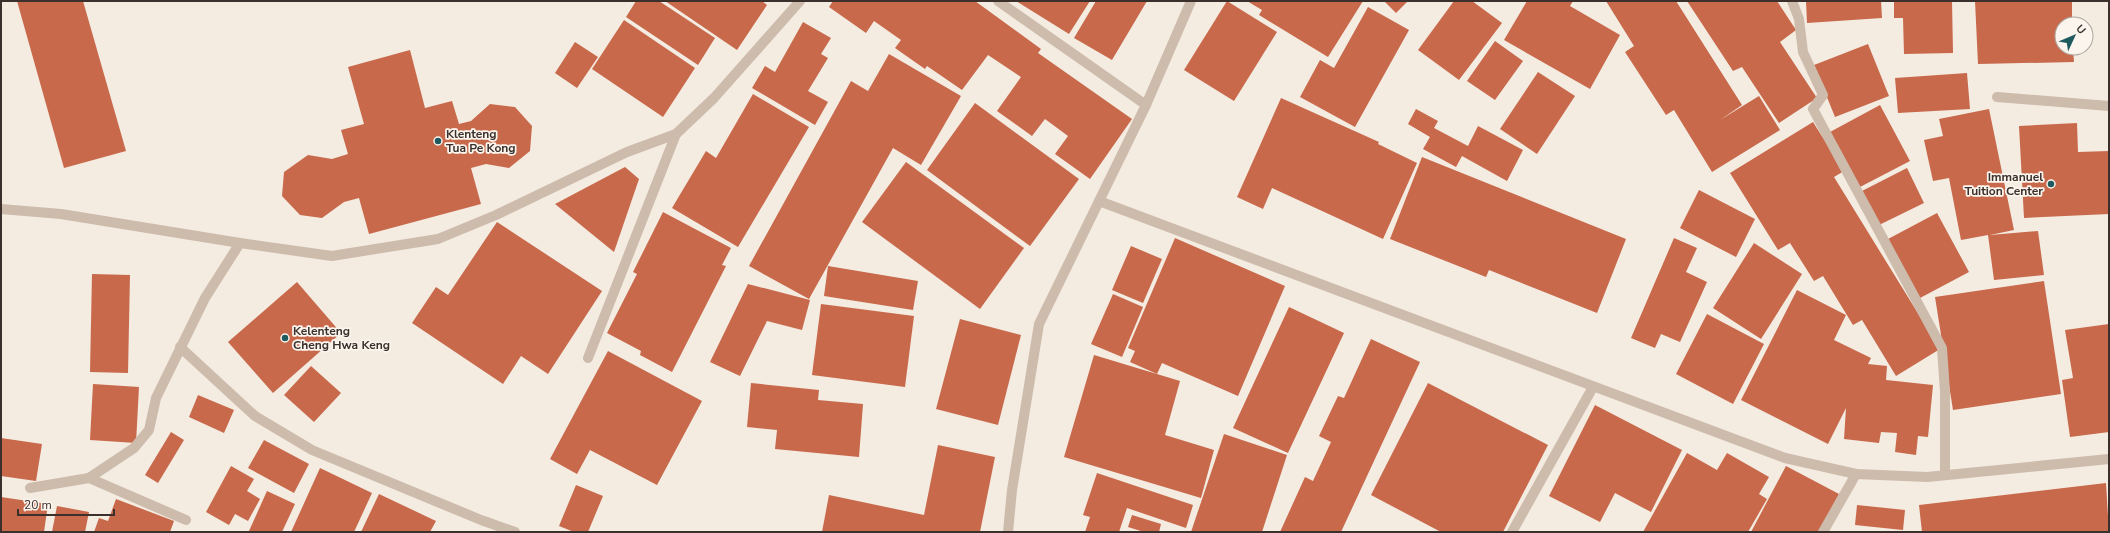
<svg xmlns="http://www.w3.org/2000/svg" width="2110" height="533" font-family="'Nunito Sans',sans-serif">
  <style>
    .building { fill: #c8694b }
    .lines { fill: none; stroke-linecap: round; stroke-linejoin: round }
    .minor { stroke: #cdbbac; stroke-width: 10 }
    .poi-dot { fill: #1f5a5e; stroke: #fbf5ee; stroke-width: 1.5 }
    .labels { text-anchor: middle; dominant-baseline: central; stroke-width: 3.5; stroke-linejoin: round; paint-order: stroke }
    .poi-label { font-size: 12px; font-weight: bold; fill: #3b302b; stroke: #fbf5ee; text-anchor: start }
  </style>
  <rect width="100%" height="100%" fill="#f4ebe1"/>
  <g class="building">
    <path d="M17,1H83L126,151L64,168Z"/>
    <path d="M636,1H659L715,38L698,65L626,17Z"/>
    <path d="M665,1H762L767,5L737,50Z"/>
    <path d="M833,1H975L1041,49L1038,53L1132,119L1090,179L1055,154L1068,136L1045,119L1032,136L997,111L1021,77L988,55L962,90L927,66L925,69L895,48L901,40L874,21L866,33L829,7Z"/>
    <path d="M1016,1H1090L1069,34Z"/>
    <path d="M1096,1H1147L1112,60L1074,38Z"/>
    <path d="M1227,1L1277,32L1234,101L1184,70Z"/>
    <path d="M1247,1H1363L1328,57L1259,15L1262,10Z"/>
    <path d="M1384,1H1408L1396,13Z"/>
    <path d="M1454,1H1472L1502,23L1459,80L1418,50Z"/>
    <path d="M1527,1H1573L1570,6L1620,35L1590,89L1504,40Z"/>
    <path d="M1606,1H1676L1742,105L1720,120L1759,96L1780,130L1712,172L1674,110L1666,115L1625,52L1634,46Z"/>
    <path d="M1687,1H1777L1796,30L1780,42L1817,98L1779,123L1742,67L1733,71Z"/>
    <path d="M1806,1H1881L1882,18L1807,23Z"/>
    <path d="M1894,1H1952L1953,53L1904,54L1903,18H1894Z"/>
    <path d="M1975,1H2072V24H2062V48H2073L2074,62L1978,64Z"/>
    <path d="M1368,7L1409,30L1355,127L1300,97L1320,60L1334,68Z"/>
    <path d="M624,20L695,68L663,117L592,69Z"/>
    <path d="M803,22L831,38L821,54L828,58L808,91L828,102L815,125L752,88L765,66L775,72Z"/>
    <path d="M1495,41L1523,61L1495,100L1467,81Z"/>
    <path d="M575,42L598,57L577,88L555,73Z"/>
    <path d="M1868,44L1889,96L1835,117L1814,65Z"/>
    <path d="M410,50L425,108L452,101L459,124L471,121L490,104L515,107L532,126L530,151L509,168L486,164L471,168L481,204L369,234L359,198L344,202L322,218L300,215L282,196L284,172L308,155L332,159L348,154L341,130L364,124L348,67Z"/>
    <path d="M889,54L961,96L921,165L893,148L809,299L749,266L851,81L868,91Z"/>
    <path d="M1538,72L1575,96L1537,154L1500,129Z"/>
    <path d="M1967,73L1970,109L1898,113L1895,78Z"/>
    <path d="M753,94L809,127L738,247L672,208L706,151L716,158Z"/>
    <path d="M1281,98L1379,142L1378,144L1417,163L1383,239L1272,188L1263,209L1237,197Z"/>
    <path d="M975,103L1079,179L1030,246L927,170Z"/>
    <path d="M1880,105L1910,161L1860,187L1830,132Z"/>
    <path d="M1416,109L1438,121L1434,128L1468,146L1478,126L1523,150L1507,181L1462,156L1456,167L1423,149L1430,137L1408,124Z"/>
    <path d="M1989,109L2014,230L1990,235L2038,231L2044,275L1994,280L1988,235L1961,240L1949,178L1933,181L1924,140L1943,136L1939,119Z"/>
    <path d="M1813,122L1844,171L1834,177L1940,349L1896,376L1862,320L1853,325L1823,276L1814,281L1790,243L1778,250L1730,173Z"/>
    <path d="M2077,123L2078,152L2109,151V214L2024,218L2019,126Z"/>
    <path d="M1422,157L1626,239L1597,313L1489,270L1486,277L1390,239Z"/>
    <path d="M906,162L1024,248L980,309L862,222Z"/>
    <path d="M625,167L639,179L614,252L555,204Z"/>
    <path d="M1907,168L1924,203L1877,226L1860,192Z"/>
    <path d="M1699,190L1755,219L1736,257L1680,228Z"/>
    <path d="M663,212L731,248L722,265L726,266L672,372L640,355L641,351L607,333L637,274L633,272Z"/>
    <path d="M1937,213L1969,272L1920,298L1888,239Z"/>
    <path d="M497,222L602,291L548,374L521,356L503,384L412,323L436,287L448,295Z"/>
    <path d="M1175,238L1285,286L1238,396L1162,363L1157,374L1130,362L1135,351L1128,348Z"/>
    <path d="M1674,238L1697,248L1686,272L1707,282L1680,342L1661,334L1655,348L1631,338Z"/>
    <path d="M1754,243L1802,274L1761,339L1713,308Z"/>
    <path d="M1131,246L1162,259L1143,303L1112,290Z"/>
    <path d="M828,266L918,281L913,310L824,296Z"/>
    <path d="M92,274L130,275L128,373L90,372Z"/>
    <path d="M2044,281L2061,394L1953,410L1935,297Z"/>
    <path d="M297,282L341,333L273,393L228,342Z"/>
    <path d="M748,284L810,300L802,330L767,321L740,376L710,362Z"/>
    <path d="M1797,290L1846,315L1834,340L1871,358L1868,364L1887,366L1886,380L1933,385L1928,437L1918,436L1916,455L1895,452L1897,433L1881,432L1879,443L1844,439L1846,408L1828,444L1741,400Z"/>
    <path d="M1113,294L1143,307L1122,357L1091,344Z"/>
    <path d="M821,304L914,316L905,387L812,375Z"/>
    <path d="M1289,307L1344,333L1288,453L1233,428Z"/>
    <path d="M1707,314L1764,344L1733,404L1676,374Z"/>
    <path d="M960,319L1021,335L998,425L936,409Z"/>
    <path d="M2109,324V432L2070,437L2062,380L2073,378L2065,330Z"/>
    <path d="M1371,339L1420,362L1341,532H1280L1305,477L1313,481L1331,442L1319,436L1338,396L1344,398Z"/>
    <path d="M608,351L702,401L657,485L590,450L577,474L550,459Z"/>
    <path d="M1094,355L1180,381L1165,435L1214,450L1201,498L1064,457Z"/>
    <path d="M311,366L341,393L314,422L284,395Z"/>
    <path d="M751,383L819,390L818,400L863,404L859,457L775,449L777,430L747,427Z"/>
    <path d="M1428,383L1548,445L1503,532H1441L1371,495Z"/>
    <path d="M93,384L139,387L136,443L90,440Z"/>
    <path d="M198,395L234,410L224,433L189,417Z"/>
    <path d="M1595,405L1682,450L1651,512L1615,493L1600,522L1549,496Z"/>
    <path d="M171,432L184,440L158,483L145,475Z"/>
    <path d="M1224,434L1287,455L1262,532H1191Z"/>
    <path d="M1,438L42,444L36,481L1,476Z"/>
    <path d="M264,440L309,464L294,493L248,468Z"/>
    <path d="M938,445L995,457L980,532H822L829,495L924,515Z"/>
    <path d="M1687,453L1717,470L1727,453L1769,477L1759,494L1767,499L1748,532H1643Z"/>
    <path d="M231,466L254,479L247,491L260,499L248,521L235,514L229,525L206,512Z"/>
    <path d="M1786,466L1839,494L1819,532H1751Z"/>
    <path d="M320,468L372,493L354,532H291Z"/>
    <path d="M1097,473L1193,505L1186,528L1127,508L1119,532H1085L1090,517L1083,515Z"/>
    <path d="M2106,483L2109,532H1922L1919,505Z"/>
    <path d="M576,485L603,496L588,532H574L559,526Z"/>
    <path d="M267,491L295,504L282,532H251L249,531Z"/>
    <path d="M379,494L436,521L430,532H361Z"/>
    <path d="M1,497L48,504L44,532H1Z"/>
    <path d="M116,499L174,521L170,532H94L99,518L108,521Z"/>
    <path d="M1857,505L1905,510L1903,530L1855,525Z"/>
    <path d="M57,506L89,512L85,532H52Z"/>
    <path d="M1132,515L1161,524L1159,532H1144L1128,527Z"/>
  </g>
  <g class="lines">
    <g class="minor">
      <path d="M998,1L1146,105"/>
      <path d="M1792,1L1799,19L1803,52L1823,95L1813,109L1942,348L1945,392V475"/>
      <path d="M1997,97L2109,106"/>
      <path d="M1099,201L1785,458L1856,474L1927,477L2109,459"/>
      <path d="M1,209L61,214L240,243L332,256L438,239L496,215L627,152L676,134L714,98L800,1"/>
      <path d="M180,347L255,416L312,450L481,520L515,532"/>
      <path d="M588,358L676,134"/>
      <path d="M89,478L186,520"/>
      <path d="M30,488L89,478L134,448L149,430L156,398L205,298L240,243"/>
      <path d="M1008,532L1012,490L1039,324L1146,105L1191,1"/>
      <path d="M1512,532L1593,387"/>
      <path d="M1823,532L1856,474"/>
    </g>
  </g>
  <g class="poi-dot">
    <circle cx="438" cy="141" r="4"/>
    <circle cx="2051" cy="184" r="4"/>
    <circle cx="285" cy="338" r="4"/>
  </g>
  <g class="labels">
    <g class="poi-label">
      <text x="446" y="134">Klenteng<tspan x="446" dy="14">Tua Pe Kong</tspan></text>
      <text x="2043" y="177" text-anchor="end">Immanuel<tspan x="2043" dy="14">Tuition Center</tspan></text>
      <text x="293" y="331">Kelenteng<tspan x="293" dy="14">Cheng Hwa Keng</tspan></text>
    </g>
  </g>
  <rect width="2110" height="533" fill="none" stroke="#3b302b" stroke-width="4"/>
  <g transform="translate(2074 36) rotate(46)"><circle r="19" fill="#fbf5ee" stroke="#aea6a0"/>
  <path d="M0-3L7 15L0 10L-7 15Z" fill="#1f5a5e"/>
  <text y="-6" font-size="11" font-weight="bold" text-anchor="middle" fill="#3b302b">U</text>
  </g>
  <path d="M18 509v6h96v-6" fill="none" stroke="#3b302b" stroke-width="2"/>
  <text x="24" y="509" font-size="12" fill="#3b302b" stroke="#fbf5ee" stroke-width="3" paint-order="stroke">20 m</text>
</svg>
